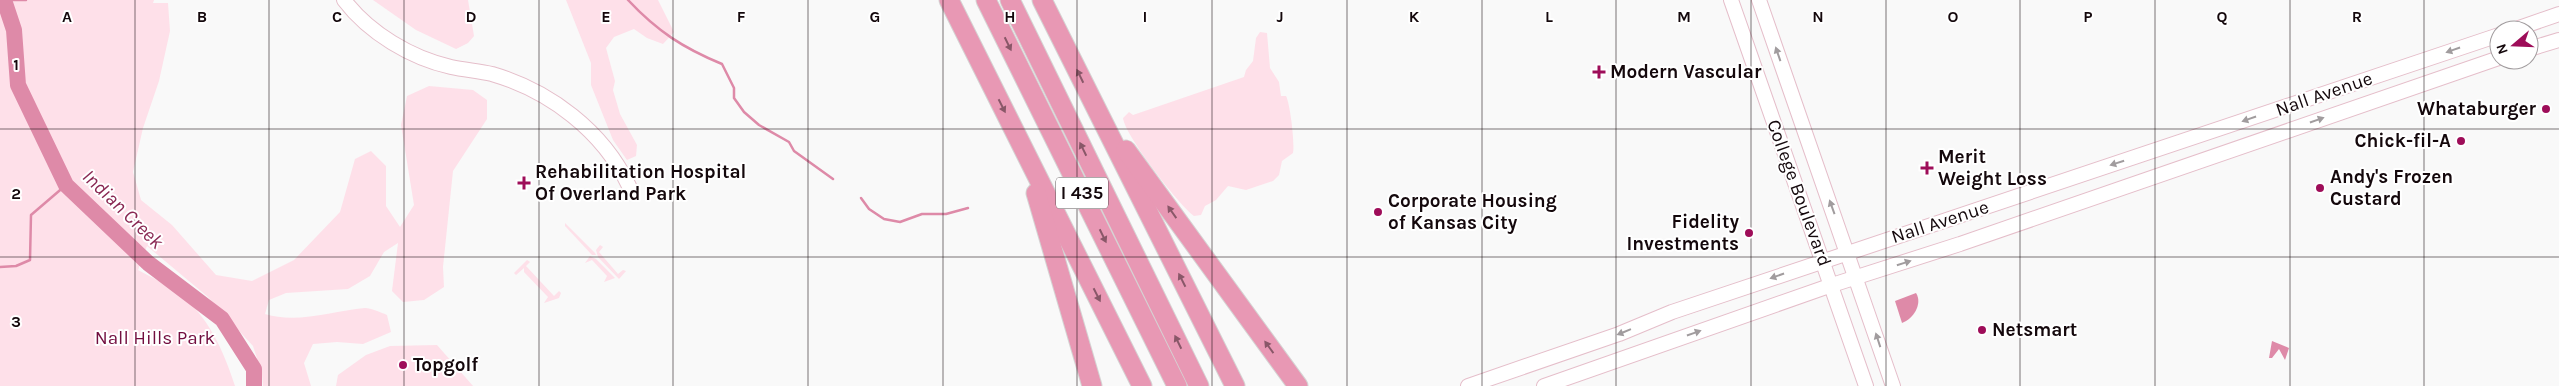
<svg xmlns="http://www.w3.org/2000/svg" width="2559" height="386" font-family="Karla,sans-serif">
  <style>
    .green { fill: #fee0e9 }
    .water { fill: #de8aa8 }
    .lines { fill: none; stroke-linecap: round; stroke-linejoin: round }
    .stream { stroke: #de8aa8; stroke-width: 2.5 }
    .river { stroke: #de8aa8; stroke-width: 16 }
    .secondary-casing { stroke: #e5beca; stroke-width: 16 }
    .highway-casing { stroke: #d5d3d3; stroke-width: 21 }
    .secondary { stroke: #fff; stroke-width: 14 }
    .highway { stroke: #e898b4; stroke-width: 19 }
    .oneway { fill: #895768 }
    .oneway2 { fill: #a19c9e }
    .grid { fill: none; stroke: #14080c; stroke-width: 1; stroke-opacity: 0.55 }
    .poi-dot { fill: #9e0d59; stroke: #fff; stroke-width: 2 }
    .labels { text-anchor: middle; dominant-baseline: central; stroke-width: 4; stroke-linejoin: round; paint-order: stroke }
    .shield { fill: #fff; stroke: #5a5255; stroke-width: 1 }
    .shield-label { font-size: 18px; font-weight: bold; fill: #14080c }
    .poi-label { font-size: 19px; font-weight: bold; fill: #14080c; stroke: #fff; text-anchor: start }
    .street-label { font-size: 19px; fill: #14080c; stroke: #fff }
    .park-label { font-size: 19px; fill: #720e3f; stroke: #fff }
    .water-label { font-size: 20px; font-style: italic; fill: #892853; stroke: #fff }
    .grid-label { font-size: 16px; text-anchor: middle; font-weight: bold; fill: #14080c; stroke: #fff; stroke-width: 4; stroke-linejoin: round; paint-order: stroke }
  </style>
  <rect width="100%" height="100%" fill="#f9f9f9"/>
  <g class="green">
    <path d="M0,0H154L153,3H168L170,31L159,81L143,128L133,172L141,200L172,225L216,275L252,281L294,260L340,212L355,159L371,151L386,166V206L400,227L414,205L401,125L407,96L429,86L473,90L487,100V119L453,171L443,267L444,287L424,300L403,302L392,291L398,243L384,252L370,276L348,289L286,293L269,300L265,314C297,324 332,311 365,308C371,308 380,312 387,315L391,332L363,344L337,342L313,344L304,363L311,386H263L262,374L253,346L208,297L147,246L138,270C150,277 165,283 176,291C208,315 223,349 235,386H0Z"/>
    <path d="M373,0H468L474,36L468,43L456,49L416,30Z"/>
    <path d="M566,0H658L674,32L663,44L647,38L634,29L614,37L606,48L615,81L613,90L620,114L637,145L636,156L627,160L613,140L591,85V63Z"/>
    <path d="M1260,32L1267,33L1270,68L1279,82L1281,96H1286C1290,103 1295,143 1293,153L1282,161L1279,175L1273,181L1246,190L1228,186L1216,200L1205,206L1201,215L1194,216C1179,205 1125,136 1123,118L1129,112L1133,115L1244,77L1246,70L1253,61L1256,38Z"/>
    <path d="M565,223L595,253L596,255H592L565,226Z"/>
    <path d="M600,245L603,247L599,252L618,274L623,270L626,271L619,279L598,257L596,250Z"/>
    <path d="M590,256L596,259L615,278L604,282L607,276L592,260L585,263Z"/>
    <path d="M527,260L530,262L526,266L554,296L559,291L561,293L559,298L544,303L548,297L524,272V268L516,275L514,273Z"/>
    <path d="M437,345L473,386H336L338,375L366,355L390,346Z"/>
  </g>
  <g class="water">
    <path d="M1916,293C1923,304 1913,319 1902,323L1895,301Z"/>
    <path d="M2272,341L2289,348L2285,360L2279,349L2272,358H2269Z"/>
  </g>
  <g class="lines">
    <g class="stream">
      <path d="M12,0H26"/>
      <path d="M628,0C657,31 683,48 722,64L734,88V98L744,112L759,125L789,142L794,151L833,179"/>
      <path d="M861,198L869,209L884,219L900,222L922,214H946L968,208"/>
      <path d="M0,267L16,266L30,260L31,215L66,185"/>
    </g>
    <path class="river" d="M4,0L14,30L18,85L66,185L148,263L222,319L254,369V386"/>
    <g class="secondary-casing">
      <g id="secondary">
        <path d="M344,0C369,33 411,58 451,67C465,70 479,71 492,74C550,91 603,131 629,186"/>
        <path d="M1731,0L1866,386"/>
        <path d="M1759,0L1893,386"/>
        <path d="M2513,30L2559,14"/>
        <path d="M2529,49L2559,40"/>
        <path d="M1468,386L1619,334L1672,312L2499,35"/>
        <path d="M1544,386L1832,285L1960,244L2499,58"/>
      </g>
    </g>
    <g class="highway-casing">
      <g id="highway">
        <path d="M949,0L1142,386"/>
        <path d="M986,0L1177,386"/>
        <path d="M1010,0L1199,386"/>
        <path d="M1042,0L1235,386"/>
        <path d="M1126,150L1298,386"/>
        <path d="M1036,193L1092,386"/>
      </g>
    </g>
    <use href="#secondary" class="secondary"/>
    <use href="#highway" class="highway"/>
  </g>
  <defs><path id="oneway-solid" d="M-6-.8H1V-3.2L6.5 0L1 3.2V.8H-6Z" transform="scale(1.25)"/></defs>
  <g class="oneway">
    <use href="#oneway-solid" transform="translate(1008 44) rotate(64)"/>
    <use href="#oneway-solid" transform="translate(1080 76) rotate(-116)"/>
    <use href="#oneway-solid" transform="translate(1002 106) rotate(63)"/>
    <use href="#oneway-solid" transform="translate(1083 149) rotate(-116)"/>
    <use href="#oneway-solid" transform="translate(1172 212) rotate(-125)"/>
    <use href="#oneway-solid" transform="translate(1103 236) rotate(64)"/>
    <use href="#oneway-solid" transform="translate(1182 280) rotate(-117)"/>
    <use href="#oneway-solid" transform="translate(1097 295) rotate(63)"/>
    <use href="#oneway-solid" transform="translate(1178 342) rotate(-116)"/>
    <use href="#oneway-solid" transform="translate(1269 347) rotate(-126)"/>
  </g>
  <g class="oneway2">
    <use href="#oneway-solid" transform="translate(2453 50) rotate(161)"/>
    <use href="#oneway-solid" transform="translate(1778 54) rotate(-109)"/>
    <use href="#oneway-solid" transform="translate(2249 119) rotate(161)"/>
    <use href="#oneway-solid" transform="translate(2317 120) rotate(-19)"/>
    <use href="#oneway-solid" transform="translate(2117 163) rotate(162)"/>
    <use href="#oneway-solid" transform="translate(1832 207) rotate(-110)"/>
    <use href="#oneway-solid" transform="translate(1904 263) rotate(-18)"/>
    <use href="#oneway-solid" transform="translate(1777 276) rotate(161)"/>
    <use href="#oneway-solid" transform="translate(1624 332) rotate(158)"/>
    <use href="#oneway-solid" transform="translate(1694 333) rotate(-19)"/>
    <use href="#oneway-solid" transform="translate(1878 340) rotate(-108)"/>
  </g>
  <path class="grid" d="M135,0V386M269,0V386M404,0V386M539,0V386M673,0V386M808,0V386M943,0V386M1077,0V386M1212,0V386M1347,0V386M1482,0V386M1616,0V386M1751,0V386M1886,0V386M2020,0V386M2155,0V386M2290,0V386M2424,0V386M0,129H2559M0,257H2559"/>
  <g class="poi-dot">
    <path d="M1596.5 64.5h5v5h5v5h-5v5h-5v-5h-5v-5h5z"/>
    <circle cx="2546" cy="109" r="5"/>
    <circle cx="2461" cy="141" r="5"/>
    <path d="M1924.5 160.5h5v5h5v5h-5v5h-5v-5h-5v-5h5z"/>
    <path d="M521.5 175.5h5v5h5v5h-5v5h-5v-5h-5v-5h5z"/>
    <circle cx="2320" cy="188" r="5"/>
    <circle cx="1378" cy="212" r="5"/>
    <circle cx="1749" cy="233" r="5"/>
    <circle cx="1982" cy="330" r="5"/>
    <circle cx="403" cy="365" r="5"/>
  </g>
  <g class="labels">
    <rect class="shield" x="1056" y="177.5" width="52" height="31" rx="4"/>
    <g class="shield-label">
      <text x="1082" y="193">I 435</text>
    </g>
    <g class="poi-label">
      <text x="1610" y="72">Modern Vascular</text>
      <text x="2536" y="109" text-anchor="end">Whataburger</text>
      <text x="2451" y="141" text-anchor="end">Chick-fil-A</text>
      <text x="1938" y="157">Merit<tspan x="1938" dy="22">Weight Loss</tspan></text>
      <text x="535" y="172">Rehabilitation Hospital<tspan x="535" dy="22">Of Overland Park</tspan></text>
      <text x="2330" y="177">Andy's Frozen<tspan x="2330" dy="22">Custard</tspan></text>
      <text x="1388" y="201">Corporate Housing<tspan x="1388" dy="22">of Kansas City</tspan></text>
      <text x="1739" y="222" text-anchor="end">Fidelity<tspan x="1739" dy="22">Investments</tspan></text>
      <text x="1992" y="330">Netsmart</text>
      <text x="413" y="365">Topgolf</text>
    </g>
    <g class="street-label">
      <text transform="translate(2324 94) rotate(-19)">Nall Avenue</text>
      <text transform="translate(1799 193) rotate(70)">College Boulevard</text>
      <text transform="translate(1940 222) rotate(-18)">Nall Avenue</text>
    </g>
    <g class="park-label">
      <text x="155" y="338">Nall Hills Park</text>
    </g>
    <g class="water-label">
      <text transform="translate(123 209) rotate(44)">Indian Creek</text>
    </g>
  </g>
  <g class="grid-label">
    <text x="67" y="22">A</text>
    <text x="202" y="22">B</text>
    <text x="337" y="22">C</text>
    <text x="471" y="22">D</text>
    <text x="606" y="22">E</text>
    <text x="741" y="22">F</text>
    <text x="875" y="22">G</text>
    <text x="1010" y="22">H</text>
    <text x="1145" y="22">I</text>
    <text x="1280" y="22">J</text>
    <text x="1414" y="22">K</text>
    <text x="1549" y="22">L</text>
    <text x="1684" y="22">M</text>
    <text x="1818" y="22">N</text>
    <text x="1953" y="22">O</text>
    <text x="2088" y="22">P</text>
    <text x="2222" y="22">Q</text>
    <text x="2357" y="22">R</text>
    <text x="16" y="70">1</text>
    <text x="16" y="199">2</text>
    <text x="16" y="327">3</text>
  </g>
  <g transform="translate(2514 45) rotate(251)"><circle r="24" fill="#ffffff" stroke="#a19c9e"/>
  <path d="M0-4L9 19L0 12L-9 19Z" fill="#9e0d59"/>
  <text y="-8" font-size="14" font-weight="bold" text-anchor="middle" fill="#14080c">N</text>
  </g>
</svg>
